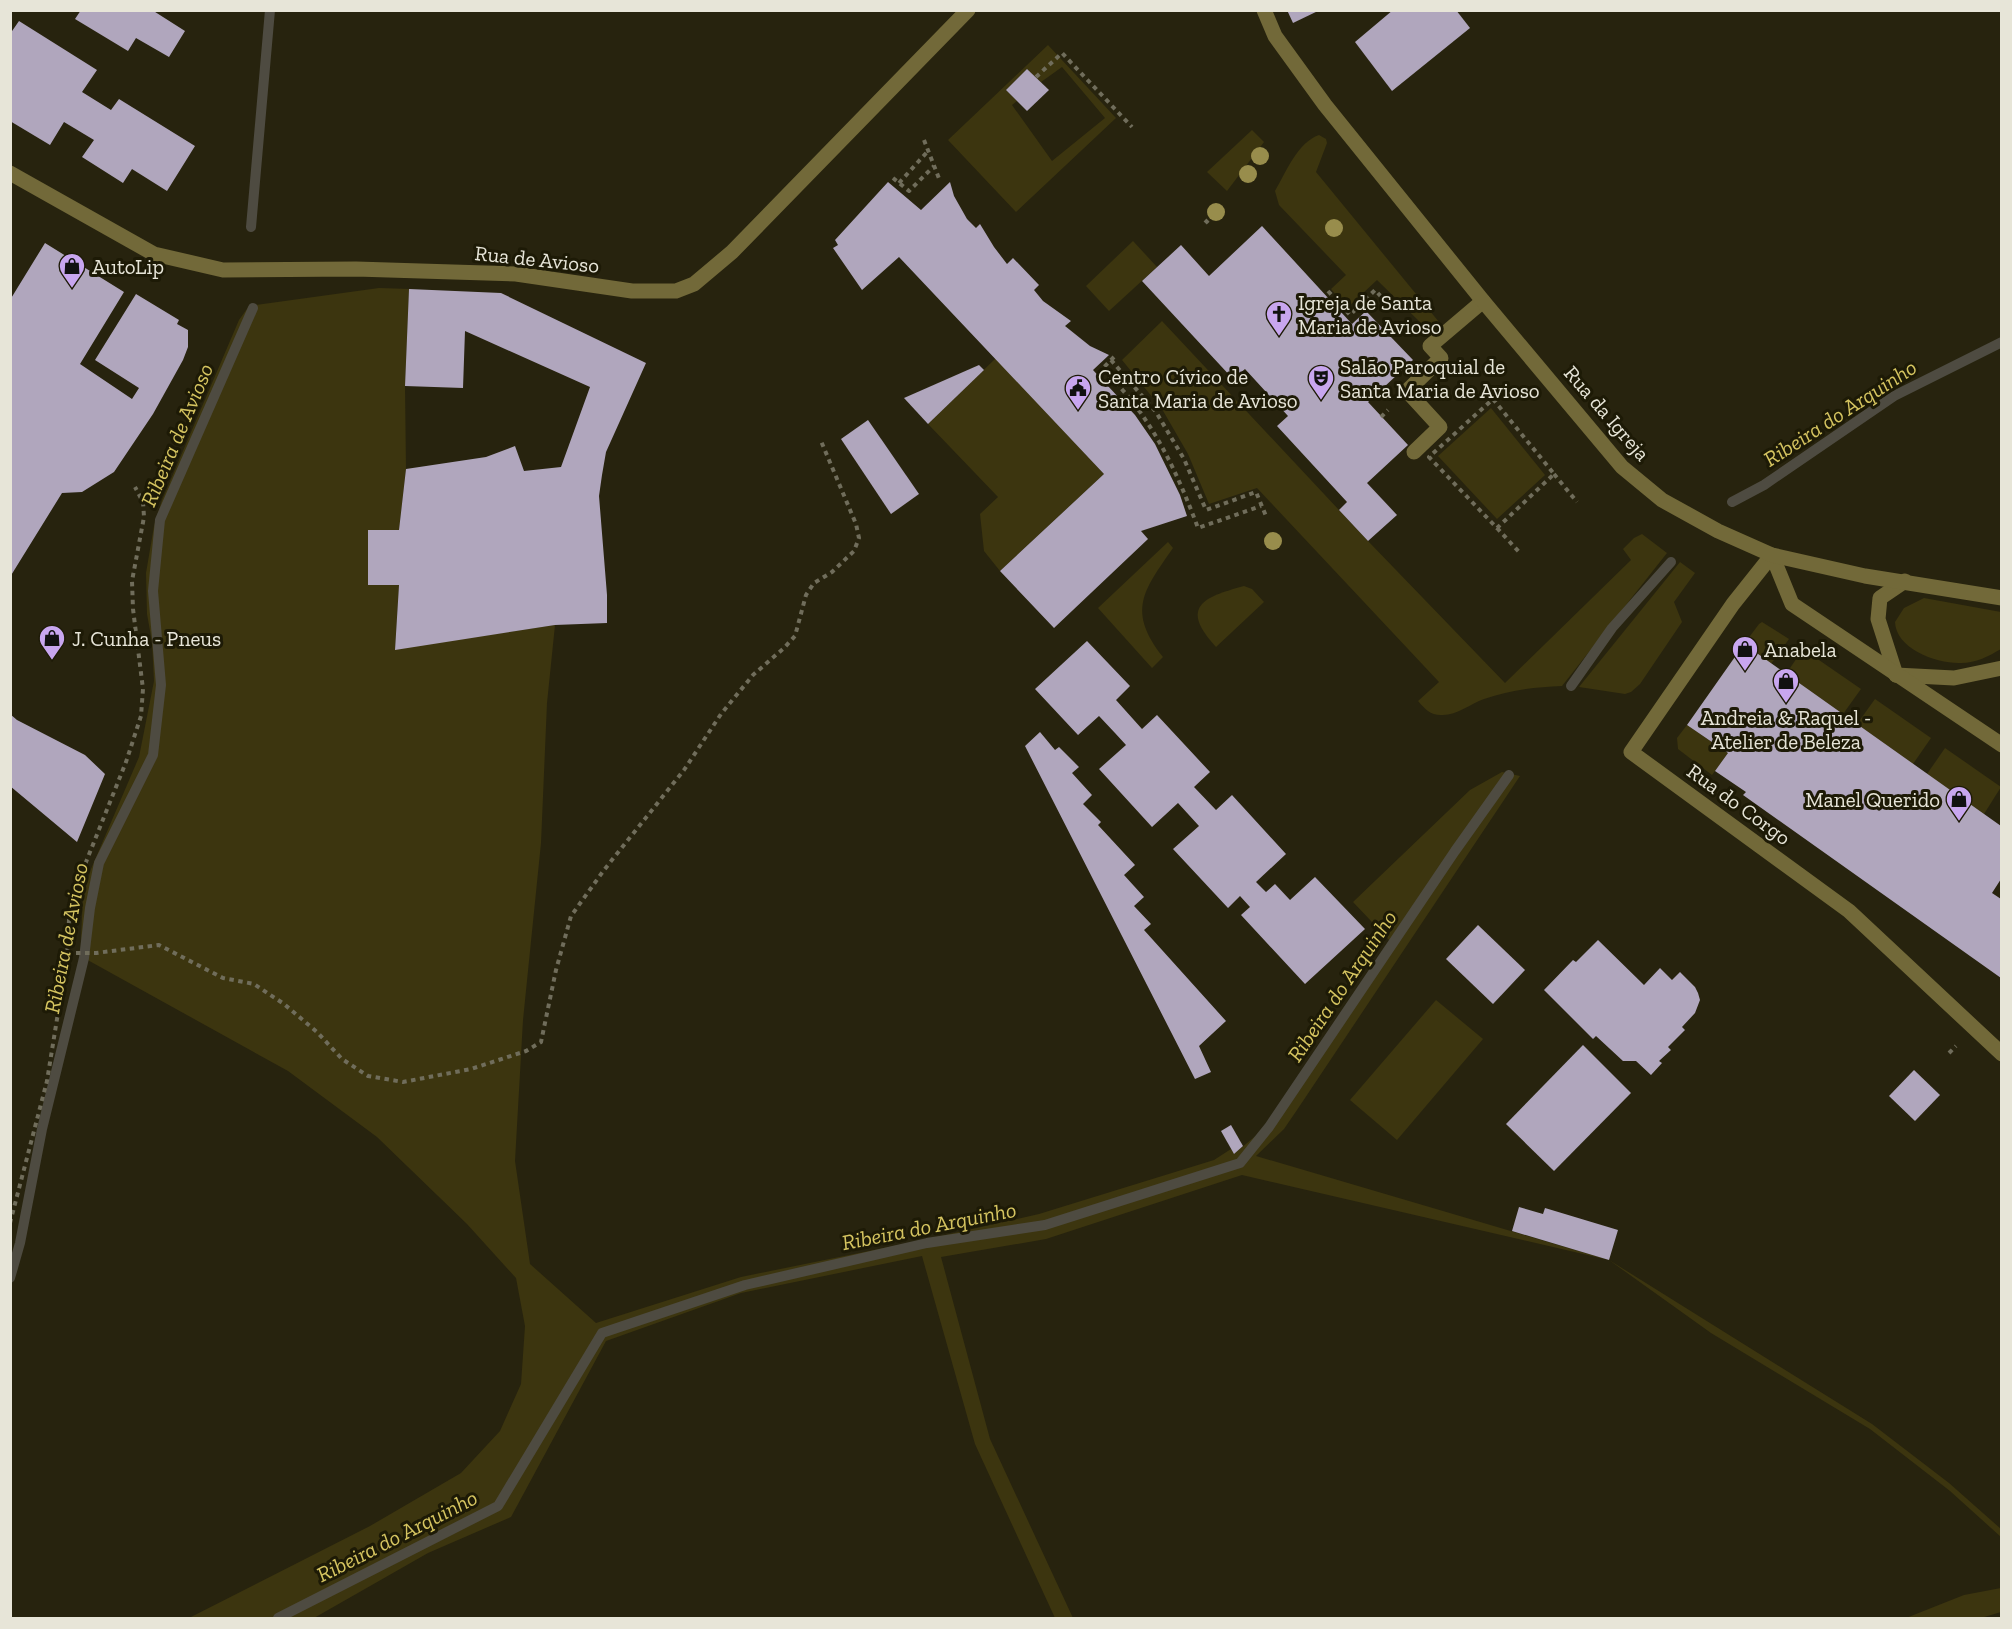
<svg xmlns="http://www.w3.org/2000/svg" width="2012" height="1629" font-family="'Zilla Slab',serif">
  <style>
    .green { fill: #3c350f; fill-rule: evenodd }
    .lines { fill: none; stroke-linecap: round; stroke-linejoin: round }
    .stream { stroke: #4e4b41; stroke-width: 10 }
    .building { fill: #b0a6bd }
    .path { stroke: #706d5b; stroke-width: 4; stroke-dasharray: 4.5 4.5; stroke-linecap: butt }
    .service { stroke: #726939; stroke-width: 15 }
    .minor { stroke: #726939; stroke-width: 15 }
    .tertiary { stroke: #726939; stroke-width: 15 }
    .tree { fill: #988d4c }
    .labels { text-anchor: middle; dominant-baseline: central; stroke-width: 6; stroke-linejoin: round; paint-order: stroke }
    .street-label { font-size: 21px; fill: #e7e5d8; stroke: #1d1a06 }
    .poi-label { font-size: 21px; fill: #e7e5d8; stroke: #1d1a06; text-anchor: start }
    .water-label { font-size: 22px; font-style: italic; fill: #d5c460; stroke: #1d1a06 }
  </style>
  <rect width="100%" height="100%" fill="#27230e"/>
  <g class="green">
    <path d="M1048,45L1116,118L1016,212L948,140ZM1062,67L1105,118L1052,161L1012,105L1017,101L1006,90L1027,69L1041,82Z"/>
    <path d="M1252,130L1264,142L1227,191L1207,172Z"/>
    <path d="M1319,135L1326,139L1327,143L1316,172L1439,322L1432,325L1422,324L1377,280L1347,308L1331,289L1346,275L1279,205L1275,191C1286,172 1298,142 1319,135Z"/>
    <path d="M1133,241L1157,267L1109,311L1086,286Z"/>
    <path d="M379,288L409,289L405,386L406,469L399,530H368V585H399L395,649L555,625L547,703L541,843L523,1020L515,1161L530,1264L596,1323L741,1277L923,1240L1039,1214L1214,1160L1231,1149L1234,1154L1259,1133L1271,1119L1390,941L1353,902L1470,790L1502,772L1520,776L1297,1110L1284,1129L1256,1156L1609,1260L1872,1424L1949,1483L2001,1529V1537L1950,1491L1870,1429L1711,1333L1609,1260L1242,1175L1046,1239L941,1257L990,1439L1073,1618H1055L975,1444L922,1256L741,1293L606,1341L511,1517L428,1553L314,1618H189L370,1526L461,1473L500,1431L521,1384L525,1326L516,1278L467,1224L377,1137L288,1071L84,958L81,937L83,897L91,869L139,757L154,681L152,642L147,614L146,573L154,526L162,500L239,320L249,306Z"/>
    <path d="M1162,321L1368,541L1505,683L1631,560L1623,549L1634,538L1642,534L1667,553L1562,686C1535,687 1510,690 1484,699C1470,704 1456,716 1441,715C1430,715 1425,709 1418,701L1439,682L1257,488L1209,504L1188,454L1162,409L1122,360Z"/>
    <path d="M996,358L1104,474L1000,571L984,551L980,514L998,497L928,424Z"/>
    <path d="M1491,408L1545,475L1497,519L1438,456Z"/>
    <path d="M1168,542L1173,548C1143,591 1127,611 1163,657L1152,668L1098,608Z"/>
    <path d="M1680,562L1695,573L1674,602L1682,622L1640,684L1631,692L1625,694L1579,687Z"/>
    <path d="M1244,586L1252,589L1264,602L1216,647C1179,607 1203,597 1244,586Z"/>
    <path d="M1924,598L2001,612V649C1989,656 1976,663 1961,663C1937,664 1896,649 1895,622L1904,608Z"/>
    <path d="M1762,622L1789,639L1771,664L1744,644L1759,624Z"/>
    <path d="M1803,649L1861,689L1843,714L1786,674Z"/>
    <path d="M1875,699L1931,738L1913,764L1857,724Z"/>
    <path d="M1687,725L1728,753L1712,775L1678,749L1677,738Z"/>
    <path d="M1945,748L2001,787L1984,814L1927,774Z"/>
    <path d="M1436,1000L1483,1039L1397,1140L1350,1100Z"/>
    <path d="M2001,1588V1612L1981,1618H1906L1964,1595Z"/>
  </g>
  <g class="lines">
    <g class="stream">
      <path d="M251,227L270,10"/>
      <path d="M1732,502L1764,485L1894,396L2002,342"/>
      <path d="M1571,686L1612,628L1671,562"/>
      <path d="M10,1278L20,1243L42,1129L84,958L90,908L99,863L153,755L161,685L153,591L160,520L253,308"/>
      <path d="M278,1618L498,1506L602,1333L745,1285L927,1243L1045,1225L1240,1163L1269,1127L1455,851L1509,775"/>
    </g>
  </g>
  <g class="building">
    <path d="M81,10H152L185,31L169,57L136,38L128,51L75,19Z"/>
    <path d="M1287,10H1320L1293,23Z"/>
    <path d="M1393,10H1456L1470,28L1392,91L1355,42Z"/>
    <path d="M19,21L97,70L82,92L111,110L119,99L195,146L167,191L132,169L123,183L82,157L94,140L64,122L50,145L10,121V34Z"/>
    <path d="M1027,69L1049,90L1027,111L1006,90Z"/>
    <path d="M888,182L921,210L950,182L954,196L967,219L976,228L980,224L994,247L1007,264L1013,258L1039,285L1034,290L1043,301L1071,321L1065,326L1090,346L1109,355L1093,370L1135,415L1155,444L1180,495L1187,516L1141,531L1148,539L1054,628L1000,571L1104,474L899,257L862,290L833,248L838,245L835,240Z"/>
    <path d="M1262,226L1352,324L1366,311L1413,360L1368,402L1408,445L1367,483L1397,515L1368,541L1339,510L1347,502L1277,426L1288,416L1245,369L1233,379L1142,281L1181,245L1209,276Z"/>
    <path d="M45,243L124,292L80,364L132,399L139,388L95,360L136,294L179,320L177,324L188,330V347L183,360L153,414L114,472L82,492L62,493L10,577V300Z"/>
    <path d="M409,289L501,293L646,363L606,452L602,475L599,496L607,595V623L555,625L395,650L399,585H368V530H399L406,469L486,457L515,446L524,471L561,467L590,387L465,331L463,388L405,386Z"/>
    <path d="M979,365L984,370L928,424L904,398Z"/>
    <path d="M868,420L919,494L891,514L841,439Z"/>
    <path d="M1087,641L1130,686L1116,700L1142,729L1157,715L1210,772L1194,787L1216,810L1232,795L1286,854L1256,882L1266,892L1275,884L1290,900L1315,877L1365,929L1305,984L1241,915L1250,907L1240,896L1228,908L1173,849L1199,826L1178,803L1152,827L1099,769L1126,745L1115,733L1099,716L1078,735L1035,689Z"/>
    <path d="M1744,644L2001,826V879L1992,893L2001,899V978L1743,795L1746,792L1715,771L1728,753L1687,725Z"/>
    <path d="M10,714L17,720L85,755L105,774L77,842L10,786Z"/>
    <path d="M1040,732L1055,750L1059,747L1079,767L1072,773L1092,795L1083,804L1101,822L1098,825L1135,865L1124,875L1144,897L1134,906L1151,924L1144,930L1226,1021L1199,1046L1211,1072L1195,1079L1025,746Z"/>
    <path d="M1478,925L1525,970L1493,1004L1446,959Z"/>
    <path d="M1598,940L1644,985L1660,968L1672,980L1680,972L1695,987L1698,993L1700,1000L1695,1013L1682,1027L1685,1030L1668,1047L1671,1050L1659,1061L1662,1063L1651,1075L1636,1061H1623L1596,1036L1593,1039L1544,990L1573,960L1576,962Z"/>
    <path d="M1583,1045L1631,1093L1554,1171L1506,1124Z"/>
    <path d="M1914,1070L1940,1095L1915,1121L1889,1096Z"/>
    <path d="M1231,1125L1243,1146L1234,1154L1221,1131Z"/>
    <path d="M1519,1207L1543,1214L1545,1208L1618,1230L1609,1260L1512,1231Z"/>
  </g>
  <g class="lines">
    <g class="path">
      <path d="M1036,77L1062,53L1132,127"/>
      <path d="M924,140L940,181"/>
      <path d="M893,178L909,191L934,166"/>
      <path d="M899,183L928,151"/>
      <path d="M1205,220L1209,224"/>
      <path d="M1328,291L1350,315L1375,290L1388,304"/>
      <path d="M1114,357L1102,369C1150,413 1176,469 1198,528L1261,506"/>
      <path d="M1111,360L1156,412L1184,459L1206,510L1256,492L1266,516"/>
      <path d="M1493,399L1554,474L1497,528L1429,457Z"/>
      <path d="M1381,417L1388,410"/>
      <path d="M1554,474L1577,502"/>
      <path d="M1497,528L1519,552"/>
      <path d="M67,953H96L159,945L223,978L254,984L284,1004L317,1032L342,1059L368,1076L403,1082L471,1069L526,1051L541,1042L556,970L571,916L604,870L684,770L721,714L753,675L784,648L795,636L806,595L814,583L832,572L854,551L859,538L856,524L821,441"/>
      <path d="M1949,1053L1956,1046"/>
      <path d="M10,1223L47,1081L67,957L70,902L126,762L141,716L143,689L133,609L132,581L144,517L143,502L135,487"/>
    </g>
    <path class="service" d="M1414,452L1440,427L1407,391L1441,358L1430,346L1483,301"/>
    <g class="minor">
      <path d="M1896,675L1878,619L1880,598L1905,581"/>
      <path d="M1896,675L1954,678L2002,668"/>
      <path d="M2002,745L1792,604L1772,555L1733,604L1631,752L1849,911L2002,1054"/>
    </g>
    <g class="tertiary">
      <path d="M1264,10L1275,36L1325,105L1483,301L1622,467L1662,500L1718,531L1772,555L1865,576L2002,598"/>
      <path d="M10,173L154,254L223,270L356,269L516,274L632,291H676L694,284L732,252L968,10"/>
    </g>
  </g>
  <g class="tree">
    <circle cx="1260" cy="156" r="9"/>
    <circle cx="1248" cy="174" r="9"/>
    <circle cx="1216" cy="212" r="9"/>
    <circle cx="1334" cy="228" r="9"/>
    <circle cx="1273" cy="541" r="9"/>
  </g>
  <defs>
    <g id="shop-pin" transform="scale(1.35)"><path d="M0 17L-7.5 6A9.5 9.5 0 1 1 7.5 6Z" fill="#c8a6ef" stroke="#1d1a06"/><path d="M-5-2.5h2.3a2.7 3.5 0 0 1 5.4 0H5L5.5 6h-11ZM-1.5-2.5h3a1.5 2.3 0 0 0-3 0Z" fill="#111"/></g>
    <g id="church-pin" transform="scale(1.35)"><path d="M0 17L-7.5 6A9.5 9.5 0 1 1 7.5 6Z" fill="#c8a6ef" stroke="#1d1a06"/><path d="M-1.2-6h2.4v3.5h3.3v2.4h-3.3V6h-2.4V-.1h-3.3v-2.4h3.3Z" fill="#111"/></g>
    <g id="theatre-pin" transform="scale(1.35)"><path d="M0 17L-7.5 6A9.5 9.5 0 1 1 7.5 6Z" fill="#c8a6ef" stroke="#1d1a06"/><path d="M-5-5.5Q0-4 5-5.5V0Q5 5 0 6Q-5 5-5 0ZM-3.3-2.5H-1v1.5H-3.3ZM1-2.5H3.3v1.5H1ZM-2.8 1Q0 5.5 2.8 1Z" fill="#111"/></g>
    <g id="civic-pin" transform="scale(1.35)"><path d="M0 17L-7.5 6A9.5 9.5 0 1 1 7.5 6Z" fill="#c8a6ef" stroke="#1d1a06"/><path d="M-.6-6.5H3V-4.5H.6V-3L4-1V1h2V6H-6V1h2V-1L-.6-3ZM-1.2 2.5V6h2.4V2.5Z" fill="#111"/></g>
  </defs>
  <g fill-rule="evenodd">
    <use href="#shop-pin" x="72" y="266"/>
    <use href="#church-pin" x="1279" y="314"/>
    <use href="#theatre-pin" x="1321" y="378"/>
    <use href="#civic-pin" x="1078" y="388"/>
    <use href="#shop-pin" x="52" y="638"/>
    <use href="#shop-pin" x="1745" y="649"/>
    <use href="#shop-pin" x="1786" y="681"/>
    <use href="#shop-pin" x="1959" y="799"/>
  </g>
  <g class="labels">
    <g class="street-label">
      <text transform="translate(537 259) rotate(6)">Rua de Avioso</text>
      <text transform="translate(1607 413) rotate(49)">Rua da Igreja</text>
      <text transform="translate(1739 804) rotate(36)">Rua do Corgo</text>
    </g>
    <g class="poi-label">
      <text x="92" y="266">AutoLip</text>
      <text x="1298" y="302">Igreja de Santa<tspan x="1298" dy="24">Maria de Avioso</tspan></text>
      <text x="1340" y="366">Salão Paroquial de<tspan x="1340" dy="24">Santa Maria de Avioso</tspan></text>
      <text x="1098" y="376">Centro Cívico de<tspan x="1098" dy="24">Santa Maria de Avioso</tspan></text>
      <text x="72" y="638">J. Cunha - Pneus</text>
      <text x="1764" y="649">Anabela</text>
      <text x="1786" y="717" text-anchor="middle">Andreia &amp; Raquel -<tspan x="1786" dy="24">Atelier de Beleza</tspan></text>
      <text x="1940" y="799" text-anchor="end">Manel Querido</text>
    </g>
    <g class="water-label">
      <text transform="translate(1840 413) rotate(-33)">Ribeira do Arquinho</text>
      <text transform="translate(177 435) rotate(-67)">Ribeira de Avioso</text>
      <text transform="translate(66 938) rotate(-79)">Ribeira de Avioso</text>
      <text transform="translate(1342 986) rotate(-56)">Ribeira do Arquinho</text>
      <text transform="translate(929 1226) rotate(-11)">Ribeira do Arquinho</text>
      <text transform="translate(397 1536) rotate(-27)">Ribeira do Arquinho</text>
    </g>
  </g>
  <rect width="2012" height="1629" fill="none" stroke="#e7e5d8" stroke-width="24"/>
</svg>
